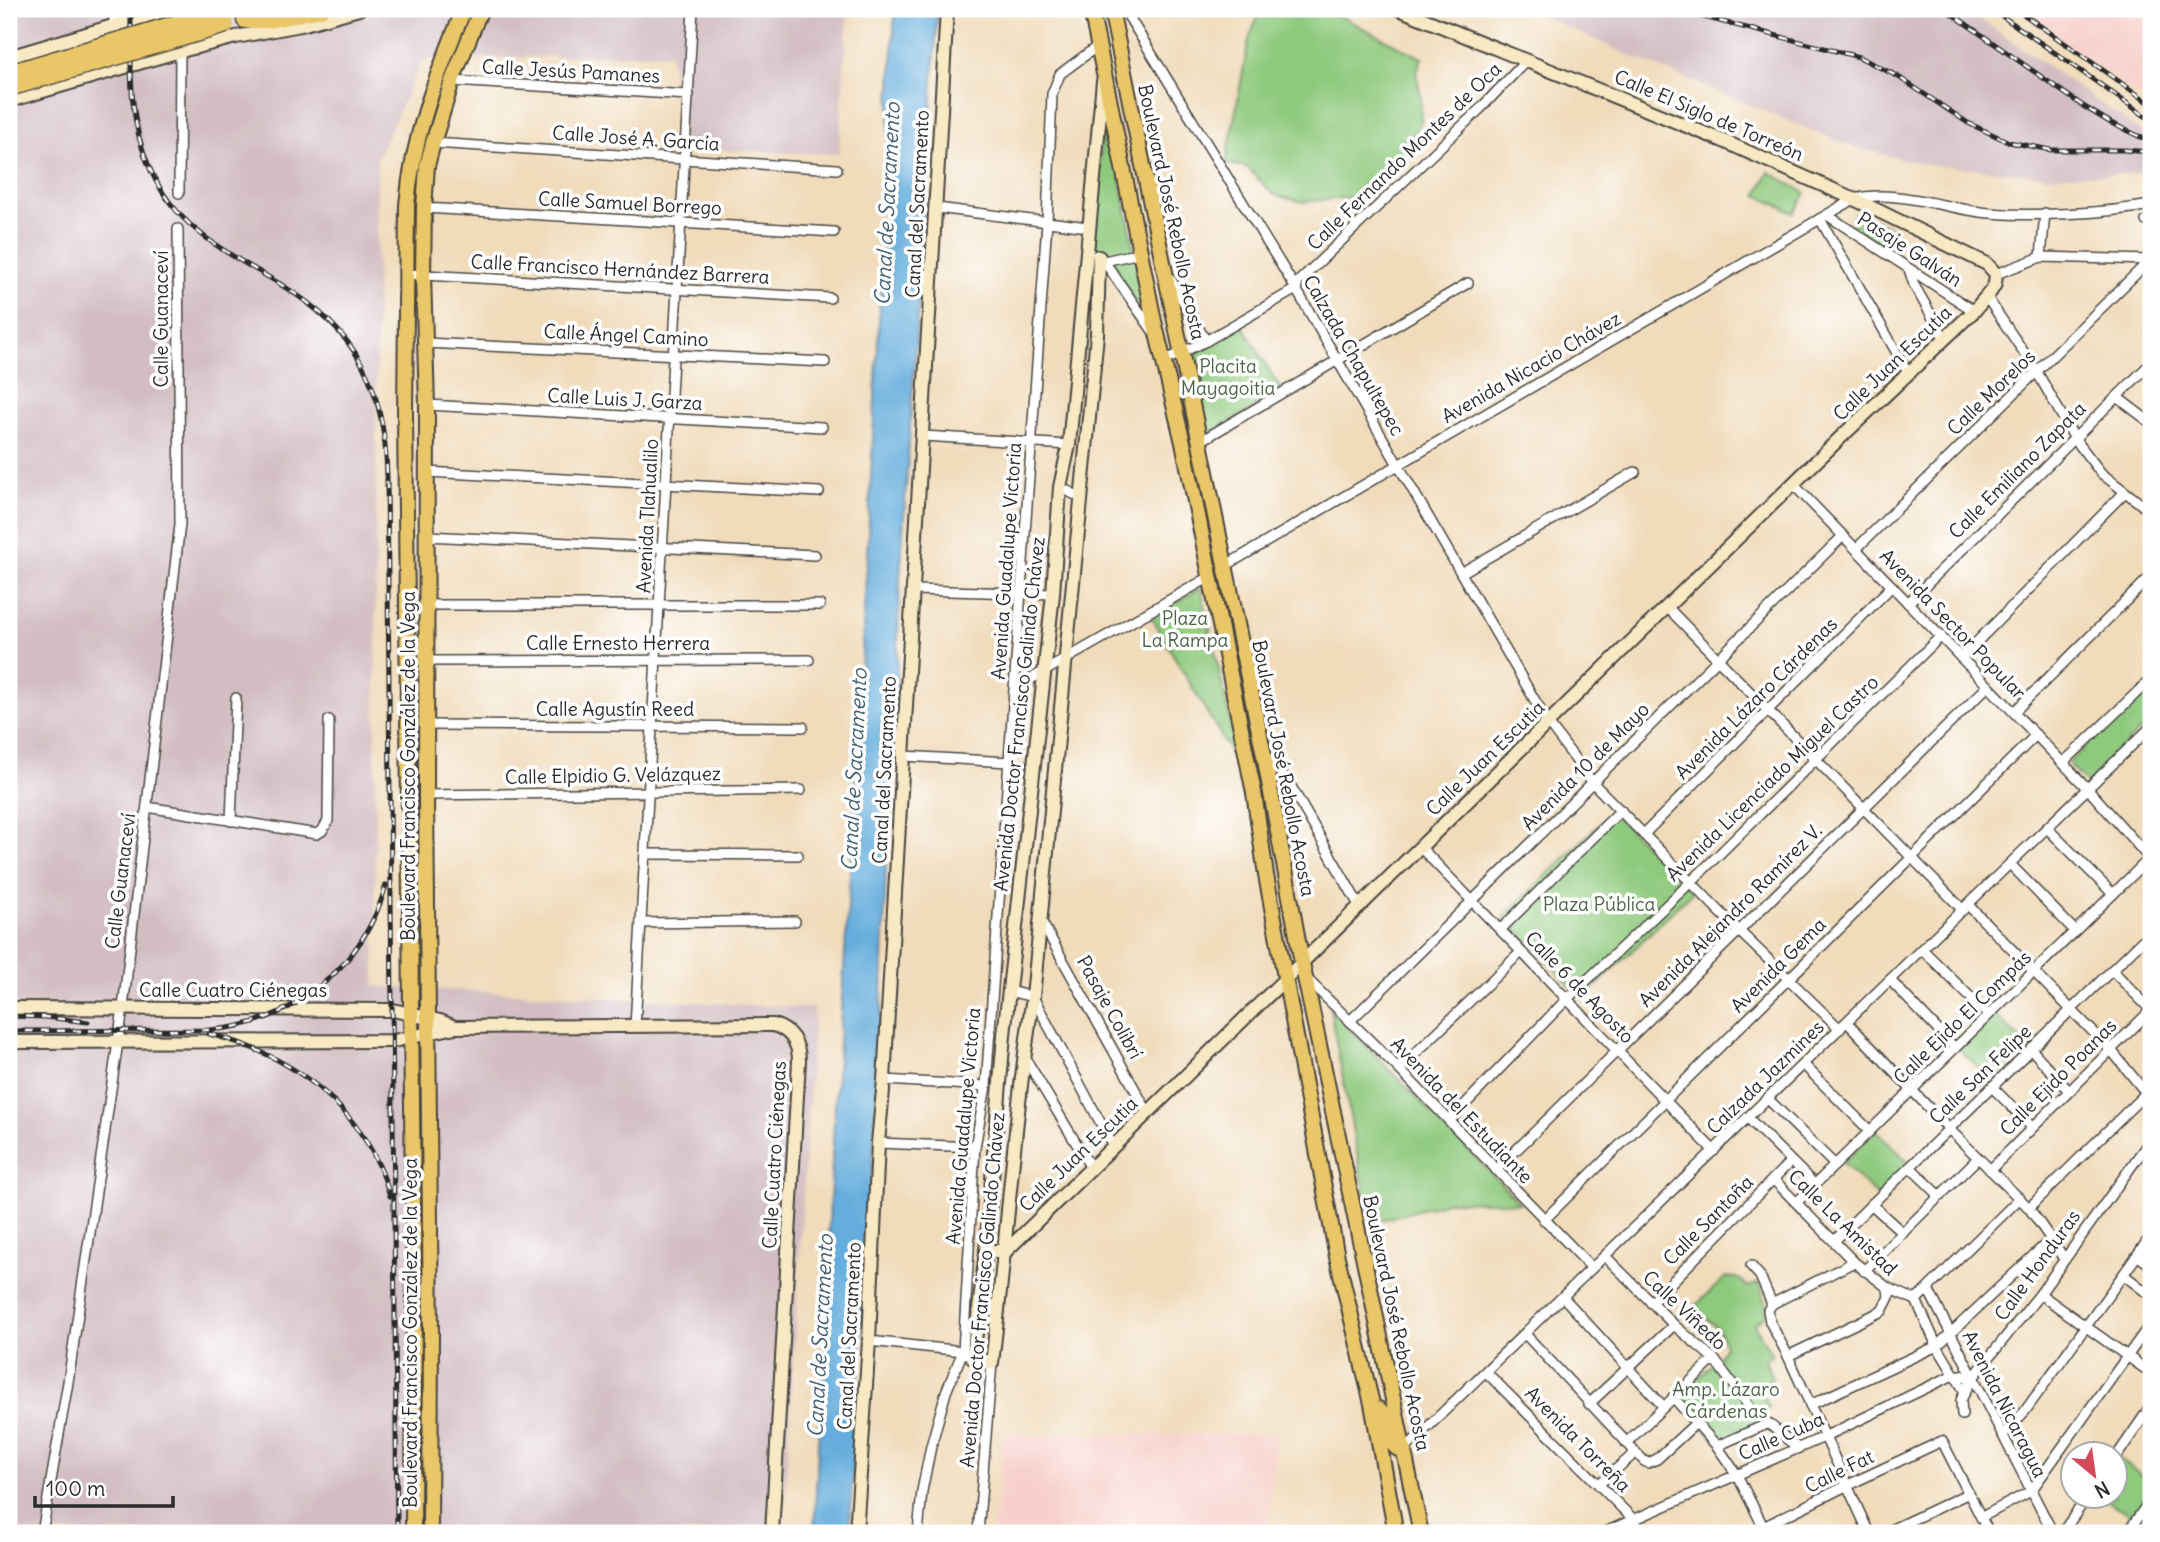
<svg xmlns="http://www.w3.org/2000/svg" width="2160" height="1542" font-family="Delius,sans-serif">
  <style>
    .built { fill: #f7d0cb }
    .industrial { fill: #d2bec2 }
    .green { fill: #8ec97d; stroke: #5c7a54; stroke-width: 2 }
    .water { fill: #65addc; stroke: #486c84; stroke-width: 2 }
    .lines { fill: none; stroke-linecap: round; stroke-linejoin: round }
    .street-casing { stroke: #494540; stroke-width: 12 }
    .secondary-casing { stroke: #494540; stroke-width: 16 }
    .primary-casing { stroke: #494540; stroke-width: 18 }
    .highway-casing { stroke: #494540; stroke-width: 19 }
    .street { stroke: #fff; stroke-width: 9 }
    .secondary { stroke: #f6e9c3; stroke-width: 12 }
    .primary { stroke: #e9c769; stroke-width: 14 }
    .highway { stroke: #e9c769; stroke-width: 16 }
    .rail-casing { stroke: #2b2b2b; stroke-width: 5 }
    .rail { stroke: #fff; stroke-width: 2.5; stroke-dasharray: 8; stroke-linecap: butt }
    .highway-bridge-casing { stroke: #494540; stroke-width: 19; stroke-linecap: butt }
    .highway-bridge { stroke: #e9c769; stroke-width: 16 }
    .labels { text-anchor: middle; dominant-baseline: central; stroke-width: 7; stroke-linejoin: round; paint-order: stroke }
    .street-label { font-size: 19px; fill: #2b2b2b; stroke: #fff }
    .park-label { font-size: 19px; fill: #4e6248; stroke: #fff }
    .water-label { font-size: 21px; font-style: italic; fill: #425f72; stroke: #fff }
  </style>
  <rect width="100%" height="100%" fill="#fff"/>
  <filter id="ink" filterUnits="userSpaceOnUse"><feTurbulence type="fractalNoise" baseFrequency=".0143" numOctaves="2"/><feDisplacementMap in="SourceGraphic" scale="14" xChannelSelector="R" yChannelSelector="G"/><feConvolveMatrix kernelMatrix="1 2 1 2 8 2 1 2 1" color-interpolation-filters="sRGB"/></filter>
  <filter id="wash" filterUnits="userSpaceOnUse"><feTurbulence type="fractalNoise" baseFrequency=".00686" numOctaves="4" result="noise"/><feDisplacementMap in="SourceGraphic" scale="28" xChannelSelector="R" yChannelSelector="G"/><feGaussianBlur stdDeviation="1.57" result="paint"/><feColorMatrix in="noise" values="0 0 0 0 0 0 0 0 0 0 0 0 0 0 0 0 0 1.4 0 .05"/><feComposite in="paint" operator="in"/></filter>
  <g filter="url(#wash)">
    <rect width="100%" height="100%" fill="#f0dbba"/>
    <g class="built">
      <path d="M2015,9H2151V105Z"/>
      <path d="M1278,1434L1267,1533H993L1004,1435Z"/>
    </g>
    <g class="industrial">
      <path d="M9,9H848L839,154L683,149L670,53L422,60L377,159L375,986L814,1008L783,1533H9Z"/>
      <path d="M1527,9H1966L2151,139V173L2049,176L1922,164L1850,146L1626,54Z"/>
    </g>
    <g class="green">
      <path d="M1268,9H1326L1422,58L1416,73L1421,96V121L1409,146L1383,181L1365,196L1303,202L1274,195L1247,167L1226,164L1249,39L1257,19Z"/>
      <path d="M1104,93L1148,321L1110,264L1095,250Z"/>
      <path d="M1769,172L1806,193L1794,213L1757,195Z"/>
      <path d="M1856,212H1860L1897,231L1884,247L1854,229L1852,219Z"/>
      <path d="M1242,324L1282,392L1200,439L1183,356Z"/>
      <path d="M1201,588L1241,770L1151,617Z"/>
      <path d="M2151,685V725L2138,732L2087,784L2068,763Z"/>
      <path d="M1612,812L1693,891L1583,999L1504,916Z"/>
      <path d="M1330,1009L1520,1203L1451,1201L1370,1223Z"/>
      <path d="M1993,1013L2027,1045L1993,1081L1959,1049Z"/>
      <path d="M1876,1130L1911,1165L1878,1197L1843,1163Z"/>
      <path d="M1726,1277L1738,1278L1748,1287L1759,1283L1767,1304L1765,1316L1754,1324L1772,1355L1765,1360L1772,1378L1758,1387L1769,1407L1759,1424L1717,1442L1677,1397L1718,1359L1725,1345L1717,1327L1693,1308Z"/>
      <path d="M2116,1457L2151,1482V1499L2137,1519L2101,1497L2114,1496Z"/>
    </g>
    <path class="water" d="M895,9H938L900,579L896,705L887,831L881,1030L849,1533H814L834,1120L853,828Z"/>
  </g>
  <g filter="url(#ink)">
    <g class="lines">
      <g class="street-casing">
        <g id="street">
          <path d="M1124,9L1296,289L1548,723L1593,783L1739,931L1840,1029"/>
          <path d="M114,24V9"/>
          <path d="M452,81L689,95"/>
          <path d="M433,143L837,169"/>
          <path d="M179,193L180,52"/>
          <path d="M424,208L834,232"/>
          <path d="M937,208L1088,227"/>
          <path d="M1827,215L1974,311"/>
          <path d="M1820,219L1909,374"/>
          <path d="M2146,221L2151,220"/>
          <path d="M1097,255L1104,261L1153,331"/>
          <path d="M2041,257L2045,213"/>
          <path d="M1104,261L1140,253"/>
          <path d="M1909,269L1914,285L1945,339"/>
          <path d="M407,274L830,298"/>
          <path d="M1996,274L2041,257L2151,260"/>
          <path d="M1170,278L1206,341"/>
          <path d="M1986,296L2037,372L2075,439L2101,473L2151,512"/>
          <path d="M425,343L825,362"/>
          <path d="M1164,361L1206,341L1296,289L1299,281L1480,109L1526,61"/>
          <path d="M2117,397L2151,423"/>
          <path d="M427,405L822,427"/>
          <path d="M923,436L1069,445"/>
          <path d="M1199,442L1468,283"/>
          <path d="M426,472L819,492"/>
          <path d="M1793,484L2088,789L2151,860"/>
          <path d="M1060,487L1081,498"/>
          <path d="M427,536L815,555"/>
          <path d="M1856,549L2150,260"/>
          <path d="M1225,566L1854,199C1896,188 1949,210 1991,213C2037,217 2106,213 2151,205"/>
          <path d="M1461,573L1635,472"/>
          <path d="M914,590L1053,594"/>
          <path d="M1908,603L2151,363"/>
          <path d="M426,605H820"/>
          <path d="M1667,607L1963,910"/>
          <path d="M1961,658L2124,493"/>
          <path d="M426,661L809,660"/>
          <path d="M1015,688L1210,577"/>
          <path d="M2014,712L2151,576"/>
          <path d="M426,725L803,727"/>
          <path d="M904,756L1009,762"/>
          <path d="M1265,760L1274,764L1289,783L1360,907"/>
          <path d="M2063,763L2151,679"/>
          <path d="M426,795L801,790"/>
          <path d="M147,807L317,834L322,831L328,821L329,720"/>
          <path d="M231,821L236,698"/>
          <path d="M2047,828L2113,894"/>
          <path d="M1644,834L1892,586"/>
          <path d="M1420,847L1714,1151"/>
          <path d="M645,854L798,855"/>
          <path d="M2010,864L2075,931"/>
          <path d="M1968,905L2111,1050L2151,1099"/>
          <path d="M1040,919L1148,1113"/>
          <path d="M641,923L795,921"/>
          <path d="M1500,930L1621,810"/>
          <path d="M1922,949L1988,1015"/>
          <path d="M2112,970L2151,1010"/>
          <path d="M1306,978L1399,1069L1592,1268"/>
          <path d="M1890,980L1955,1048"/>
          <path d="M1009,991L1033,997L1113,1146"/>
          <path d="M1350,1021L1843,536"/>
          <path d="M1847,1022L1949,1129L2029,1208L2064,1258"/>
          <path d="M635,1026L693,9"/>
          <path d="M2031,1049L2069,1091"/>
          <path d="M1024,1056L1091,1168"/>
          <path d="M1803,1064L1870,1131"/>
          <path d="M1399,1069L1521,952"/>
          <path d="M884,1080L986,1086"/>
          <path d="M1992,1087L2032,1127"/>
          <path d="M1768,1099L1835,1165"/>
          <path d="M1748,1118L1815,1185"/>
          <path d="M1449,1121L1567,999L1692,881L1941,636"/>
          <path d="M878,1143L975,1147"/>
          <path d="M1910,1167L1940,1196"/>
          <path d="M1496,1170L1988,686"/>
          <path d="M1990,1170L2151,1010"/>
          <path d="M1773,1179L1854,1262L1888,1288L1916,1300"/>
          <path d="M1797,1202L2151,857"/>
          <path d="M1871,1204L1903,1233"/>
          <path d="M2029,1208L2146,1093"/>
          <path d="M1544,1220L2036,735"/>
          <path d="M1834,1241L2151,932"/>
          <path d="M1605,1256L1674,1325L1714,1359L1751,1409L1798,1448"/>
          <path d="M2138,1256L2151,1265"/>
          <path d="M1854,1262L1772,1304L1768,1310L1770,1322L1788,1356L1869,1533"/>
          <path d="M1751,1266L1760,1276L1772,1304"/>
          <path d="M1864,1271L1978,1158"/>
          <path d="M2124,1275L2151,1296"/>
          <path d="M1928,1289L2053,1533"/>
          <path d="M2040,1294L2151,1373"/>
          <path d="M1563,1297L1663,1406"/>
          <path d="M1916,1300L2020,1198"/>
          <path d="M1916,1300L1937,1346L1965,1392"/>
          <path d="M1651,1303L1790,1162"/>
          <path d="M1525,1334L1644,1461L1648,1463L1657,1459L1696,1423"/>
          <path d="M869,1341L963,1351L967,1354"/>
          <path d="M1788,1356L1882,1311L1889,1297L1888,1288"/>
          <path d="M1486,1372L1634,1520L1642,1533"/>
          <path d="M1673,1397L1717,1446L1737,1475L1766,1532"/>
          <path d="M1589,1404L1674,1325"/>
          <path d="M1810,1405L1937,1346L2051,1239"/>
          <path d="M1962,1415L1961,1400L1972,1379L2040,1294L2151,1139"/>
          <path d="M2003,1435L2025,1411L2151,1236"/>
          <path d="M1626,1443L1714,1359"/>
          <path d="M1717,1446L1767,1424"/>
          <path d="M1403,1451L2151,727"/>
          <path d="M2114,1460L2151,1406"/>
          <path d="M1599,1484L1635,1453"/>
          <path d="M1982,1517L2031,1491L2151,1323"/>
          <path d="M42,1533L68,1382L123,1008L180,524L178,229"/>
          <path d="M918,1533L922,1491L931,1446L946,1392L963,1351L975,1147L986,1086L1047,222L1052,94L1060,74L1099,45"/>
          <path d="M978,1533L992,1363"/>
          <path d="M1603,1533L1824,1437L1951,1376L1961,1375L1972,1379"/>
          <path d="M1751,1533L1848,1485L1942,1441L1989,1533"/>
          <path d="M1884,1533L1969,1493"/>
          <path d="M2062,1533L2088,1496"/>
          <path d="M2127,1533L2151,1499"/>
        </g>
      </g>
      <g class="secondary-casing">
        <g id="secondary">
          <path d="M9,57L170,9"/>
          <path d="M9,101L173,53L236,37L301,25L359,9"/>
          <path d="M1099,257L1097,335L1033,997C1014,1118 1007,1241 992,1363L973,1358L986,1251L1004,1035L1053,594L1060,487L1069,445L1103,81"/>
          <path d="M9,1008L393,1010L440,1021L455,1027"/>
          <path d="M9,1042L394,1041L455,1027L773,1025C791,1030 799,1043 799,1061L772,1533"/>
          <path d="M986,1251H1006L1839,439L1974,311L1991,291L1995,284L1996,274L1987,264L1854,199L1721,140L1399,9"/>
          <path d="M856,1533L869,1341L878,1143L884,1080L947,9"/>
        </g>
      </g>
      <g class="primary-casing">
        <g id="primary">
          <path d="M1091,9L1154,321L1184,447L1254,793L1266,875L1337,1257L1372,1404L1396,1533"/>
          <path d="M1111,9L1265,760L1302,963L1421,1533"/>
          <path d="M1379,1409L1383,1413C1387,1427 1388,1448 1403,1451"/>
          <path d="M413,1533L414,1303L405,413L407,205C413,133 437,75 464,9"/>
          <path d="M430,1533L431,1336L426,795L427,405L423,275L424,208L427,166L433,143L452,81L481,9"/>
        </g>
      </g>
      <g class="highway-casing">
        <path id="highway" d="M245,20H268L321,9"/>
      </g>
      <use href="#street" class="street"/>
      <use href="#secondary" class="secondary"/>
      <use href="#primary" class="primary"/>
      <use href="#highway" class="highway"/>
      <g class="rail-casing">
        <g id="rail">
          <path d="M131,9C131,63 127,120 151,171C178,230 227,252 280,284C358,331 385,387 387,477L397,1533"/>
          <path d="M1673,9L1859,57L1897,76L1968,123L2009,142L2051,150H2123L2151,152"/>
          <path d="M1945,9L2083,106L2111,123L2151,142"/>
          <path d="M1992,9L2151,120"/>
          <path d="M2016,9L2151,104"/>
          <path d="M9,1016L45,1017L88,1022"/>
          <path d="M9,1031L209,1030C292,1025 364,966 386,885"/>
          <path d="M209,1034C294,1055 366,1110 390,1196"/>
        </g>
      </g>
      <use href="#rail" class="rail"/>
      <g class="highway-bridge-casing">
        <g id="highway-bridge">
          <path d="M9,73L225,9"/>
          <path d="M9,88L226,25"/>
        </g>
      </g>
      <use href="#highway-bridge" class="highway-bridge"/>
    </g>
  </g>
  <g class="labels">
    <g class="street-label">
      <text transform="translate(571 71) rotate(3)">Calle Jesús Pamanes</text>
      <text transform="translate(1709 115) rotate(23)">Calle El Siglo de Torreón</text>
      <text transform="translate(636 138) rotate(4)">Calle José A. García</text>
      <text transform="translate(1404 156) rotate(-44)">Calle Fernando Montes de Oca</text>
      <text transform="translate(630 203) rotate(3)">Calle Samuel Borrego</text>
      <text transform="translate(917 204) rotate(-87)">Canal del Sacramento</text>
      <text transform="translate(1172 212) rotate(78)">Boulevard José Rebollo Acosta</text>
      <text transform="translate(1910 249) rotate(33)">Pasaje Galván</text>
      <text transform="translate(620 269) rotate(3)">Calle Francisco Hernández Barrera</text>
      <text transform="translate(161 319) rotate(-90)">Calle Guanaceví</text>
      <text transform="translate(626 335) rotate(3)">Calle Ángel Camino</text>
      <text transform="translate(1354 355) rotate(60)">Calzada Chapultepec</text>
      <text transform="translate(1892 363) rotate(-44)">Calle Juan Escutia</text>
      <text transform="translate(1531 367) rotate(-30)">Avenida Nicacio Chávez</text>
      <text transform="translate(1991 392) rotate(-44)">Calle Morelos</text>
      <text transform="translate(625 399) rotate(3)">Calle Luis J. Garza</text>
      <text transform="translate(2017 470) rotate(-45)">Calle Emiliano Zapata</text>
      <text transform="translate(647 516) rotate(-87)">Avenida Tlahualilo</text>
      <text transform="translate(1006 561) rotate(-86)">Avenida Guadalupe Victoria</text>
      <text transform="translate(1953 624) rotate(46)">Avenida Sector Popular</text>
      <text x="618" y="643">Calle Ernesto Herrera</text>
      <text transform="translate(1756 698) rotate(-45)">Avenida Lázaro Cárdenas</text>
      <text x="615" y="709">Calle Agustín Reed</text>
      <text transform="translate(1019 714) rotate(-84)">Avenida Doctor Francisco Galindo Chávez</text>
      <text transform="translate(1485 758) rotate(-44)">Calle Juan Escutia</text>
      <text transform="translate(408 766) rotate(-90)">Boulevard Francisco González de la Vega</text>
      <text transform="translate(1585 766) rotate(-45)">Avenida 10 de Mayo</text>
      <text transform="translate(1284 768) rotate(79)">Boulevard José Rebollo Acosta</text>
      <text transform="translate(884 770) rotate(-87)">Canal del Sacramento</text>
      <text transform="translate(613 775) rotate(-1)">Calle Elpidio G. Velázquez</text>
      <text transform="translate(1772 778) rotate(-44)">Avenida Licenciado Miguel Castro</text>
      <text transform="translate(120 881) rotate(-83)">Calle Guanaceví</text>
      <text transform="translate(1730 915) rotate(-45)">Avenida Alejandro Ramírez V.</text>
      <text transform="translate(1778 965) rotate(-45)">Avenida Gema</text>
      <text transform="translate(1580 987) rotate(46)">Calle 6 de Agosto</text>
      <text x="233" y="990">Calle Cuatro Ciénegas</text>
      <text transform="translate(1110 1007) rotate(61)">Pasaje Colibrí</text>
      <text transform="translate(1962 1017) rotate(-44)">Calle Ejido El Compás</text>
      <text transform="translate(1980 1074) rotate(-44)">Calle San Felipe</text>
      <text transform="translate(1765 1077) rotate(-44)">Calzada Jazmines</text>
      <text transform="translate(2058 1077) rotate(-45)">Calle Ejido Poanas</text>
      <text transform="translate(1462 1110) rotate(46)">Avenida del Estudiante</text>
      <text transform="translate(963 1126) rotate(-85)">Avenida Guadalupe Victoria</text>
      <text transform="translate(1078 1154) rotate(-44)">Calle Juan Escutia</text>
      <text transform="translate(774 1155) rotate(-87)">Calle Cuatro Ciénegas</text>
      <text transform="translate(1708 1220) rotate(-45)">Calle Santoña</text>
      <text transform="translate(1843 1222) rotate(44)">Calle La Amistad</text>
      <text transform="translate(2037 1265) rotate(-54)">Calle Honduras</text>
      <text transform="translate(982 1290) rotate(-85)">Avenida Doctor Francisco Galindo Chávez</text>
      <text transform="translate(1685 1310) rotate(43)">Calle Viñedo</text>
      <text transform="translate(1397 1323) rotate(78)">Boulevard José Rebollo Acosta</text>
      <text transform="translate(410 1333) rotate(-90)">Boulevard Francisco González de la Vega</text>
      <text transform="translate(849 1336) rotate(-87)">Canal del Sacramento</text>
      <text transform="translate(2005 1404) rotate(63)">Avenida Nicaragua</text>
      <text transform="translate(1781 1436) rotate(-24)">Calle Cuba</text>
      <text transform="translate(1578 1439) rotate(45)">Avenida Torreña</text>
      <text transform="translate(1839 1471) rotate(-26)">Calle Fat</text>
    </g>
    <g class="park-label">
      <text x="1228" y="366">Placita<tspan x="1228" dy="22">Mayagoitia</tspan></text>
      <text x="1185" y="618">Plaza<tspan x="1185" dy="22">La Rampa</tspan></text>
      <text x="1599" y="904">Plaza Pública</text>
      <text x="1726" y="1389">Amp. Lázaro<tspan x="1726" dy="22">Cárdenas</tspan></text>
    </g>
    <g class="water-label">
      <text transform="translate(887 204) rotate(-87)">Canal de Sacramento</text>
      <text transform="translate(854 770) rotate(-87)">Canal de Sacramento</text>
      <text transform="translate(820 1336) rotate(-87)">Canal de Sacramento</text>
    </g>
  </g>
  <rect width="2160" height="1542" fill="none" stroke="#fff" stroke-width="35"/>
  <g transform="translate(2094 1475) rotate(151)"><circle r="33" fill="#ffffff" stroke="#aaaaaa" stroke-width="2"/>
  <path d="M0-5L12 26L0 18L-12 26Z" fill="#d1495b"/>
  <text y="-10" font-size="19" font-weight="bold" text-anchor="middle" fill="#2b2b2b">N</text>
  </g>
  <path d="M35 1496v10h138v-10" fill="none" stroke="#2b2b2b" stroke-width="3.5"/>
  <text x="46" y="1496" font-size="21" fill="#2b2b2b" stroke="#ffffff" stroke-width="5" paint-order="stroke">100 m</text>
</svg>
